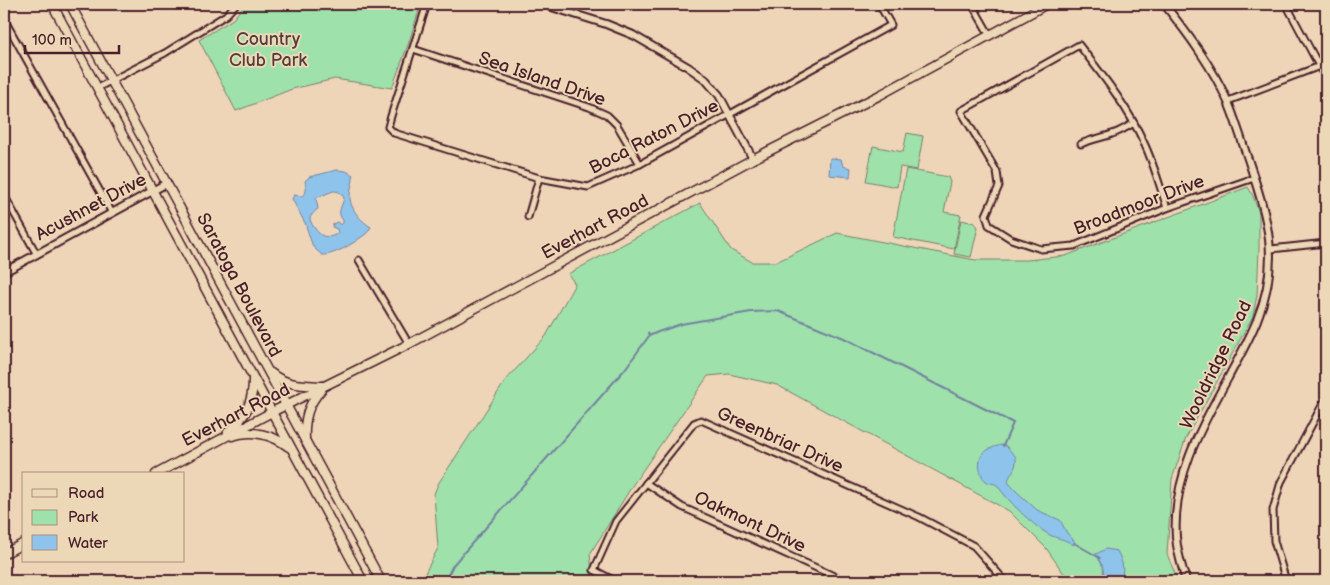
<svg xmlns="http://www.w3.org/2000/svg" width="1330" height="585" font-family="'Balsamiq Sans',sans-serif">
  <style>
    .green { fill: #9fe1ab; stroke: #74806b }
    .water { fill: #8ec4ec; stroke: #73829f; fill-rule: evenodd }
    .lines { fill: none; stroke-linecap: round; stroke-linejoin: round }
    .stream { stroke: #73829f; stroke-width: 2 }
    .minor-casing { stroke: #4a1f2b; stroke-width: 9 }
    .tertiary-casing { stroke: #4a1f2b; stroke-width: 10 }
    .secondary-casing { stroke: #4a1f2b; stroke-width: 11 }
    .minor { stroke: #ecd8b6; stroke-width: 5 }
    .tertiary { stroke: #ecd8b6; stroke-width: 6 }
    .secondary { stroke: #ecd8b6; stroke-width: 8 }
    .labels { text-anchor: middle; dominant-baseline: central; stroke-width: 4; stroke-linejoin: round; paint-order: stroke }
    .park-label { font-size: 18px; fill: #573c3e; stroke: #ecd8b6 }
    .street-label { font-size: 18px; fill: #4a1f2b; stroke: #ecd8b6 }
  </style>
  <rect width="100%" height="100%" fill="#efd5b8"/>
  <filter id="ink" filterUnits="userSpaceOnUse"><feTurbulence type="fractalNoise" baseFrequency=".02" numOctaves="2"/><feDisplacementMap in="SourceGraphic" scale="10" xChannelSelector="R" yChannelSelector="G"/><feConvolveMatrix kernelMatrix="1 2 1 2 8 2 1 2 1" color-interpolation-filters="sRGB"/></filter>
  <g filter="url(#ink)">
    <g class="green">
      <path d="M245,4H421L409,42L392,88L335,79L292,89L236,111L199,40L233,19Z"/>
      <path d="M907,133L923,136L917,170L900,167L897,187L866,181L873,146L903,152Z"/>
      <path d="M906,169L948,177L950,182L944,212L961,215L954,249L893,237Z"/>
      <path d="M1248,187L1253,196L1259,213V250L1257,295L1253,316L1186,438L1172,479L1167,554L1178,581H1069L1046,548L1009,511L777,385L729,374L708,376L634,483L590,554L593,581H421L438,548L434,494L438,484L506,380L546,336L575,284L568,274L700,203L731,250L752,262H776L837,233L975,260H1027L1065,256Z"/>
      <path d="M961,220L975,223L978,227L971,257L954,254Z"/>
    </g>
    <g class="water">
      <path d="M830,158L841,159L843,166L851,168L850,177L829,175Z"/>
      <path d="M337,170L346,171L353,175C354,182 350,188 350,195C349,208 361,221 371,227C369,230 367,234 363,236C354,243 333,256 322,255L313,247L305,223L292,199L294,195L302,196C308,193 306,187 305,181L309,177ZM333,191C339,191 342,193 344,198C342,207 336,212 343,220V223L341,225L337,222L333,224L332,227L337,229L338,233C328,240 320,237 314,227C313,226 310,221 310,219C310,216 315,211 318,209L316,198Z"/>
      <path d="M1001,445L1006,446L1016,457C1017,471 1009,473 1008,482L1016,491L1037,510L1060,520L1067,533L1075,542L1073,545C1065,538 1056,539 1048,534C1031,524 1008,501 997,485C994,483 988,483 986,481C982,478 981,474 980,470C977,454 986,449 1001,445Z"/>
      <path d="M1106,549L1117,551C1123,562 1125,570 1120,581H1104L1103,567L1096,554Z"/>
    </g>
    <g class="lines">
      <g class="stream">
        <path d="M648,333L649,336L658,332L681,324L704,320L751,312L778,311L844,338L1013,423L1003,446"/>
        <path d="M1074,543L1100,558"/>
        <path d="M445,581L453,565L625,369L649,336"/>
      </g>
      <g class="minor-casing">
        <g id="minor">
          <path d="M427,4L391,116L388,127L394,133L539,178L588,187L640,164L891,25L879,4"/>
          <path d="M972,4L989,34"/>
          <path d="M1286,4L1326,79"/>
          <path d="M4,19L112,213"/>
          <path d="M413,49L589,107L607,115L617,125L640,164"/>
          <path d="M97,88L165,53L226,15L236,4"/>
          <path d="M1228,101L1320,66L1326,62"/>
          <path d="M1081,144C1091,139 1102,138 1112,134C1120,132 1127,127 1134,123"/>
          <path d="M4,195L36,253"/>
          <path d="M1167,208C1160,187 1154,164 1144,143C1128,107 1103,76 1079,45L961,111L997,172L999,186L986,215L989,225L1011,239L1041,249L1074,246L1167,208L1254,178"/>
          <path d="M528,217L539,178"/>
          <path d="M1271,249L1326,243"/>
          <path d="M359,260L409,344"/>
          <path d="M646,483L682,507L845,581"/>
          <path d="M615,581L594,570L616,521L694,423L701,420L919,517L974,546L1005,581"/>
          <path d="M1286,581L1274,541L1273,510L1281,482L1326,398"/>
        </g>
      </g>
      <g class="tertiary-casing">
        <g id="tertiary">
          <path d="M542,4L606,24L633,35L688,67L705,79L719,95L753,159"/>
          <path d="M1164,4C1188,34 1212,66 1228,102C1236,121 1242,142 1249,162C1268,220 1281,261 1257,320C1249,340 1238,359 1228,378C1201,427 1172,478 1176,537C1177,552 1182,567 1186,581"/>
          <path d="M4,272L167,183"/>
        </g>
      </g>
      <g class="secondary-casing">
        <g id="secondary">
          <path d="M52,4L363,581"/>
          <path d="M70,4L381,581"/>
          <path d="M271,373C286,386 304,385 323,386"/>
          <path d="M228,432C246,417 253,403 253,379"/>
          <path d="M232,436C252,429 273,435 289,447"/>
          <path d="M305,439C304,419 308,404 321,390"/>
          <path d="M156,474L272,412L409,344L472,310L753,159L880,95L1047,4"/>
          <path d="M4,554L24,543"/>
        </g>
      </g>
      <use href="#minor" class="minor"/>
      <use href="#tertiary" class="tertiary"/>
      <use href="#secondary" class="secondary"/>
    </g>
  </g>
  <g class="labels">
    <g class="park-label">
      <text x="268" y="39">Country<tspan x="268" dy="21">Club Park</tspan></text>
    </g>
    <g class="street-label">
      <text transform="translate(542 79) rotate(19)">Sea Island Drive</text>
      <text transform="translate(654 137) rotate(-27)">Boca Raton Drive</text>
      <text transform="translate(1139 205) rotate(-21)">Broadmoor Drive</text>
      <text transform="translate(91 207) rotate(-28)">Acushnet Drive</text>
      <text transform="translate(595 227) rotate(-28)">Everhart Road</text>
      <text transform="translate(239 285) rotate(62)">Saratoga Boulevard</text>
      <text transform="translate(1216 365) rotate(-64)">Wooldridge Road</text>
      <text transform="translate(236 415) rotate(-27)">Everhart Road</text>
      <text transform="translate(780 440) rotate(24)">Greenbriar Drive</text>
      <text transform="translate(750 522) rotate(25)">Oakmont Drive</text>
    </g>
  </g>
  <rect width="1330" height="585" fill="none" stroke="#ecd8b6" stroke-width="20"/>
  <rect x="10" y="10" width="1310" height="565" fill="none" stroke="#4a1f2b" stroke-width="2" filter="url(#ink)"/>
  <rect x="22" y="472" width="162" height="90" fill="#ecd8b6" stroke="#ab8e7e"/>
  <rect x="32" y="489" width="25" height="8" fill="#ecd8b6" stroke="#ab8e7e"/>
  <text x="68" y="498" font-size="15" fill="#4a1f2b">Road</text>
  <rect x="32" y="510" width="25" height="15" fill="#9fe1ab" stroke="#ab8e7e"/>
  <text x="68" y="522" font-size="15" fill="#4a1f2b">Park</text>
  <rect x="32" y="535" width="25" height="15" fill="#8ec4ec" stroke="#ab8e7e"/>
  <text x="68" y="548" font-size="15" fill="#4a1f2b">Water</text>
  <path d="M25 45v8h94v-8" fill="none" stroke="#4a1f2b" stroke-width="2.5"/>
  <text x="32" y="45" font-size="15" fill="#4a1f2b" stroke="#ecd8b6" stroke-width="4" paint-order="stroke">100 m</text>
</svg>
